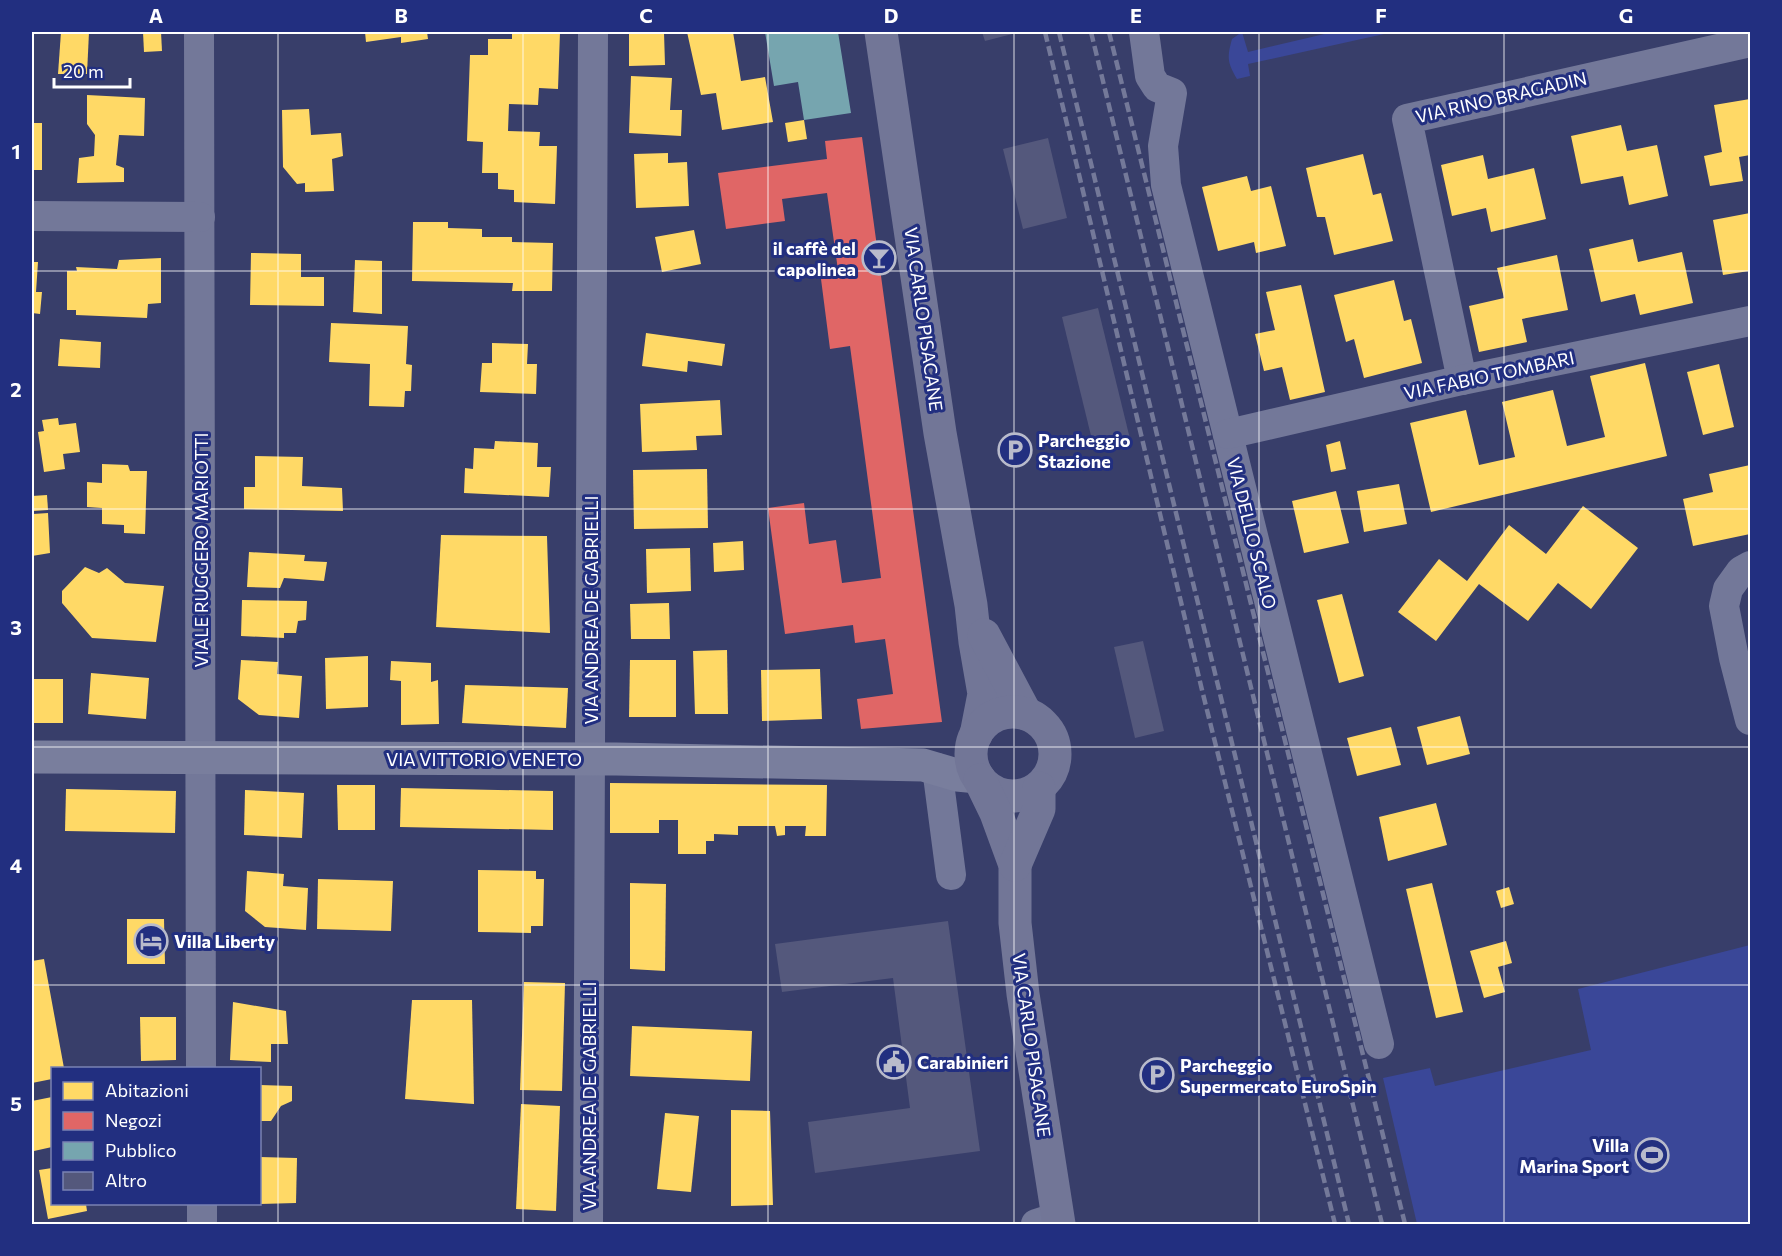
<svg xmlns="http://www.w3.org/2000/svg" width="1782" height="1256" font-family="Commissioner,sans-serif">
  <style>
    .green { fill: #3a4798 }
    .homes { fill: #ffd966 }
    .shops { fill: #e06666 }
    .public { fill: #76a5af }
    .building { fill: #54587c }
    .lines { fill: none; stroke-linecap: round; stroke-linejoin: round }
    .street { stroke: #737899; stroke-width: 30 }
    .secondary { stroke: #797e9d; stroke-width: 33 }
    .primary { stroke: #727697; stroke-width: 33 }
    .rail { stroke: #747999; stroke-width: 4.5; stroke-dasharray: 10 4.5; stroke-linecap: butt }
    .grid { fill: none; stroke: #fff; stroke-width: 1.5; stroke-opacity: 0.55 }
    .labels { text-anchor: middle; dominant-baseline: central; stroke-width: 6; stroke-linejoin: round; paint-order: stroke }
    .street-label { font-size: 18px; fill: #fff; stroke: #222f80 }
    .poi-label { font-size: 18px; font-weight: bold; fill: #fff; stroke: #222f80; text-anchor: start }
    .neatline { fill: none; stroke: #fff; stroke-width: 2 }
    .grid-label { font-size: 20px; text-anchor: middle; font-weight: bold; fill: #fff }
  </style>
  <rect width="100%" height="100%" fill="#383e6a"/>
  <g class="green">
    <path d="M1242,32L1248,52L1333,32H1393L1248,64L1250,76L1237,79C1227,62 1227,57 1232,39Z"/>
    <path d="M1750,945V1224H1417L1383,1078L1430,1068L1435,1086L1591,1050L1578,989Z"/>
  </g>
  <g class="homes">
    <path d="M61,32H89L87,74H58Z"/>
    <path d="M143,32H161L162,51L144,52Z"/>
    <path d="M365,32H427L428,39L401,43V37L366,42Z"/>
    <path d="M512,32H560L558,89L539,88L538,105L509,104L508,131L540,132L539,146H557L555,204L514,202V190L498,189V173H482L483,142L467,141L470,55H488V39H512Z"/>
    <path d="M629,32H664L665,65L629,66Z"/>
    <path d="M687,32H733L741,81L765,77L773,122L722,130L716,93L701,95Z"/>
    <path d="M631,76L672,78L670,110H682L681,136L629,133Z"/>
    <path d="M87,95L145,98L144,136L119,135L116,165L124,168V182L77,183L79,158L94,156L95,135L87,124Z"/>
    <path d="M1750,99V155L1739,157L1743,181L1710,186L1704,156L1722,152L1714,105Z"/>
    <path d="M309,109L311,135L341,133L343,156L332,159L334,191L305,192V183L297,184L283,167L282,110Z"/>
    <path d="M804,120L807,139L788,142L785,123Z"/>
    <rect x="32" y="123" width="10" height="47"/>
    <path d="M1621,125L1627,151L1657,145L1668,196L1629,205L1623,176L1581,184L1571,136Z"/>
    <path d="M668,153V163L687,162L689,206L636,208L634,154Z"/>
    <path d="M1363,154L1373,195L1381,193L1393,241L1334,255L1325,217H1317L1306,168Z"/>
    <path d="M1483,155L1488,179L1534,168L1546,219L1491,232L1486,208L1452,216L1441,165Z"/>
    <path d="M1247,176L1251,191L1271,186L1286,246L1256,253L1254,242L1218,251L1202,187Z"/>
    <path d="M1750,213V275L1749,271L1723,275L1713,220Z"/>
    <path d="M413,222H448V228L482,229V237H512V242L553,243L552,291H512L513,283L412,281Z"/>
    <path d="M694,230L701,264L662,272L655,237Z"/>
    <path d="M1633,239L1638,262L1682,252L1693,303L1640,315L1635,294L1601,302L1589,249Z"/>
    <path d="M251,253L301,254V277H324V306L250,305Z"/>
    <path d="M1557,255L1568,310L1522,319L1527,342L1479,352L1469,306L1504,298L1497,268Z"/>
    <path d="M161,258V303L148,304L147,318L76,315V310H67V271H77L76,267L117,269L119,260Z"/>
    <path d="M355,260L382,261V314L353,312Z"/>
    <path d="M32,262H38L36,292H42L40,314L32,313Z"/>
    <path d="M1394,280L1404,321L1411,319L1422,363L1364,378L1354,339L1346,342L1334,295Z"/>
    <path d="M1301,285L1325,392L1290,400L1282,367L1264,371L1255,334L1275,330L1266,292Z"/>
    <path d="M331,323L408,326L406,364L412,365L411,391H405L404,407L369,406L370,364L329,362Z"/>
    <path d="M646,333L725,344L722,366L688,361L687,372L642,366Z"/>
    <path d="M60,339L101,342L100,368L58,366Z"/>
    <path d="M492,343L528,344L527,364H537L536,394L480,392L482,363H492Z"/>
    <path d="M1645,363L1667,456L1431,512L1410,423L1466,410L1479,465L1515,457L1502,402L1553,390L1567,446L1605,437L1590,376Z"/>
    <path d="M1719,364L1734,427L1703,435L1687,372Z"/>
    <path d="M720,400L722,435L696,436L697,450L642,452L640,404Z"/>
    <path d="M58,418L59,425L76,423L80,452L63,454L65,469L44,472L38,432L44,431L42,420Z"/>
    <path d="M495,441L538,443L537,467H551L549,497L464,493L465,468L473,469L474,448L494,449Z"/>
    <path d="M1340,441L1346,469L1331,472L1326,445Z"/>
    <path d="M255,456L303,457L302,486L342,488L343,511L244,509V487H255Z"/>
    <path d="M102,464L128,465L130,471H147L145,534L124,533V525L102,524V508L87,507V482L102,483Z"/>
    <path d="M1750,465V534L1693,546L1683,499L1713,492L1709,474Z"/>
    <path d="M707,469L708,528L634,529L633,470Z"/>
    <path d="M1399,484L1407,524L1364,532L1357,491Z"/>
    <path d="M1336,491L1349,543L1304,553L1292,501Z"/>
    <path d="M47,495L48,510L33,511L32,496Z"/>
    <path d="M1583,506L1638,548L1591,609L1558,583L1528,621L1479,584L1436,641L1398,612L1439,559L1467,581L1509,525L1546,554Z"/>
    <path d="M48,513L50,553L32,556V538H34L33,514Z"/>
    <path d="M441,535L547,536L550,633L436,627Z"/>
    <path d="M743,541L744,570L714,572L713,543Z"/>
    <path d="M690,548L691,591L647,593L646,549Z"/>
    <path d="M249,552L305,555L304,561L327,562L324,581L284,578L280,588L247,587Z"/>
    <path d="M85,567L99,573L107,568L125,583L164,586L156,642L92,638L62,603V591Z"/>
    <path d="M1342,594L1364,676L1339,683L1317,600Z"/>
    <path d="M242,600L307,601L306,620L298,621L296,633H284V638L241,636Z"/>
    <path d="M669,603L670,639H631L630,604Z"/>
    <path d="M727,650L728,714H695L693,651Z"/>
    <path d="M368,656V707L326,709L325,658Z"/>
    <path d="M241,660L278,662L277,674L302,676L299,718L259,715L238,699Z"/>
    <path d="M630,660H676V717H629Z"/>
    <path d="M391,661L431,663V682L438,680L439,724L401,725V681L390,680Z"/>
    <path d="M820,669L822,719L762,721L761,670Z"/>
    <path d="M91,673L149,678L146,719L88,714Z"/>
    <rect x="32" y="679" width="31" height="44"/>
    <path d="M465,685L568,688L566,728L462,723Z"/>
    <path d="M1460,716L1470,754L1427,765L1417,727Z"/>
    <path d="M1391,727L1401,765L1357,776L1347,738Z"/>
    <path d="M610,783L827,785L826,836H805L806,826H785V835L777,836L775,826H738V835L714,834V841H706V854H678V820H659V833H610Z"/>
    <path d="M337,785H375V830H338Z"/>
    <path d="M401,788L553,791V830L400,827Z"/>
    <path d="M66,789L176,791L175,833L65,831Z"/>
    <path d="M245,790L304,793L302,838L244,835Z"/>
    <path d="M1436,803L1447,845L1388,861L1379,817Z"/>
    <path d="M478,870L536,871V879H544L543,926H531V933L478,932Z"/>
    <path d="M247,871L284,874L283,886L308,888L306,930L265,927L245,911Z"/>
    <path d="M318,879L393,881L391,931L317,929Z"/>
    <path d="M630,883L666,884L665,971L630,969Z"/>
    <path d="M1432,883L1463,1012L1436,1018L1406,889Z"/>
    <path d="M1509,887L1514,904L1501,908L1496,891Z"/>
    <path d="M127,919H164L165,964H127Z"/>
    <path d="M1506,941L1512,963L1498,967L1505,992L1484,998L1470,951Z"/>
    <path d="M44,959L64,1068H52V1079L32,1083V961Z"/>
    <path d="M524,982L565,983L562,1091L520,1090Z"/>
    <path d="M412,1000H472L474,1104L405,1099Z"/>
    <path d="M233,1002L286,1011L288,1044H271V1062L230,1060Z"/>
    <path d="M140,1017H176V1060L141,1061Z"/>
    <path d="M632,1026L752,1031L750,1081L630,1076Z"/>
    <path d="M260,1085L292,1086V1101L281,1106L271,1121H260Z"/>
    <path d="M52,1097V1147L34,1151L32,1135V1101Z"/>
    <path d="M521,1104L560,1106L556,1211L516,1209Z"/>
    <path d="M731,1110L770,1111L773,1205L731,1206Z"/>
    <path d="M665,1113L699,1116L691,1192L657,1189Z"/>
    <path d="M260,1157L297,1158L296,1203L260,1204Z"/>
    <path d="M52,1168V1204H86L87,1211L48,1219L39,1170Z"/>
  </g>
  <path class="shops" d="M862,137L942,722L861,729L857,699L893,694L885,639L855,643L853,625L785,634L768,508L804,503L809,544L836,540L842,583L881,578L850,346L830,349L821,279L839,277L827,193L782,199L785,221L726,229L718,173L827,159L825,141Z"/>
  <path class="public" d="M765,32H838L851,113L804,120L798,82L774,86Z"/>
  <g class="building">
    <path d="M982,32H1020L985,41Z"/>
    <path d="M1048,138L1067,218L1023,229L1003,149Z"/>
    <path d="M1098,308L1131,443L1095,452L1062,317Z"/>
    <path d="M1143,641L1164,731L1135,738L1114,647Z"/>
    <path d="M948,921L980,1151L815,1173L808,1122L910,1108L893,978L782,992L775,944Z"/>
  </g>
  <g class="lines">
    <g class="street">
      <path d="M199,32L201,1068"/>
      <path d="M1144,32L1150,76L1157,87L1172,93L1163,146L1166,185L1379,1044"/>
      <path d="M32,216L200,217"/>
      <path d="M1462,380L1407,119L1750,42"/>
      <path d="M1228,434L1462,380L1750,321"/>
      <path d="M1750,566L1741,571L1728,589L1724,606L1734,658L1750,720"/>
      <path d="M937,768L951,875"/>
      <path d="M202,1204V1224"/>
      <path d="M588,1224L593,32"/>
      <path d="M1036,1224L1058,1217"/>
    </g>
    <path class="secondary" d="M32,757L616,759L923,765L957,775L978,777"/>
    <g class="primary">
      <path d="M881,32L940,433L971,605L975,642L984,694L976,735"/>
      <path d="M984,635L1026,714"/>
      <circle cx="1013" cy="754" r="42"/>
      <path d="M980,780L996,813L1015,865V923L1023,994L1059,1224"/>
      <path d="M1015,865L1039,809V788"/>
    </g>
    <g class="rail">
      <path d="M1045,32L1202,690L1335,1224"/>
      <path d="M1059,32L1349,1224"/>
      <path d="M1091,32L1382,1224"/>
      <path d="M1109,32L1405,1224"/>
    </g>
  </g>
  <path class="grid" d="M278,32V1224M523,32V1224M768,32V1224M1014,32V1224M1259,32V1224M1504,32V1224M32,271H1750M32,509H1750M32,747H1750M32,985H1750"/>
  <defs>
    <g id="bar-ring" transform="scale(1.725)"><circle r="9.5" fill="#222f80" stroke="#b9bbcb" stroke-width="1.5"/><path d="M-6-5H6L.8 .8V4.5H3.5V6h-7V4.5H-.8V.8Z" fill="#b9bbcb"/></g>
    <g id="parking-ring" transform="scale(1.725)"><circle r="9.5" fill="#222f80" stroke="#b9bbcb" stroke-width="1.5"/><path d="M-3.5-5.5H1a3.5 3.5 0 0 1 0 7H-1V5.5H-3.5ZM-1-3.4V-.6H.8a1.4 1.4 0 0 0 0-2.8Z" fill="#b9bbcb"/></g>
    <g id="hotel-ring" transform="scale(1.725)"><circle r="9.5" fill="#222f80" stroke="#b9bbcb" stroke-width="1.5"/><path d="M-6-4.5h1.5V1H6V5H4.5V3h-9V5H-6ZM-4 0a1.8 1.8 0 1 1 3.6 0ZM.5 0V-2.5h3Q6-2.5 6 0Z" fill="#b9bbcb"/></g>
    <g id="civic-ring" transform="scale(1.725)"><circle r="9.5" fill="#222f80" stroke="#b9bbcb" stroke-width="1.5"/><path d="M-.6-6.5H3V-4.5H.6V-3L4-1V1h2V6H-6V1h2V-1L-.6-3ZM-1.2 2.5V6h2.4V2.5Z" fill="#b9bbcb"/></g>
    <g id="stadium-ring" transform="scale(1.725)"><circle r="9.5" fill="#222f80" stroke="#b9bbcb" stroke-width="1.5"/><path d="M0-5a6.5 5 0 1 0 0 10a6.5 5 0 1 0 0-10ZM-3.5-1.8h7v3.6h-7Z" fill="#b9bbcb"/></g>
  </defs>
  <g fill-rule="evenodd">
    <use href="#bar-ring" x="879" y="258"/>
    <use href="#parking-ring" x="1015" y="450"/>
    <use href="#hotel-ring" x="151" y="941"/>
    <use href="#civic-ring" x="894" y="1062"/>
    <use href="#parking-ring" x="1157" y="1075"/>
    <use href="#stadium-ring" x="1652" y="1155"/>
  </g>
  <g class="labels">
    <g class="street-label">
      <text transform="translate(1501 97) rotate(-13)">VIA RINO BRAGADIN</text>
      <text transform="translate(924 319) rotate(82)">VIA CARLO PISACANE</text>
      <text transform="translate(1489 375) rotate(-12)">VIA FABIO TOMBARI</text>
      <text transform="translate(1252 533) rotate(76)">VIA DELLO SCALO</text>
      <text transform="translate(201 550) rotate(-90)">VIALE RUGGERO MARIOTTI</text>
      <text transform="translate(591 610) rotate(-90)">VIA ANDREA DE GABRIELLI</text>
      <text x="484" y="759">VIA VITTORIO VENETO</text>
      <text transform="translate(1032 1045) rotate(82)">VIA CARLO PISACANE</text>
      <text transform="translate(589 1096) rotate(-90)">VIA ANDREA DE GABRIELLI</text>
    </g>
    <g class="poi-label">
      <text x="856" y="248" text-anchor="end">il caffè del<tspan x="856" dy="21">capolinea</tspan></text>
      <text x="1038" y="440">Parcheggio<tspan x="1038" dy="21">Stazione</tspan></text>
      <text x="174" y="941">Villa Liberty</text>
      <text x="917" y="1062">Carabinieri</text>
      <text x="1180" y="1065">Parcheggio<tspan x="1180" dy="21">Supermercato EuroSpin</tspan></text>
      <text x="1629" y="1145" text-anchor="end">Villa<tspan x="1629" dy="21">Marina Sport</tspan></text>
    </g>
  </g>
  <rect width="1782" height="1256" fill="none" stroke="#222f80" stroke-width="66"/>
  <rect x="51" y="1067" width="210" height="138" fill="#222f80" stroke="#7a82b3" stroke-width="1.5"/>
  <rect x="63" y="1082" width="30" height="18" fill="#ffd966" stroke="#7a82b3" stroke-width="1.5"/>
  <text x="105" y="1097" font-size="18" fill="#ffffff">Abitazioni</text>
  <rect x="63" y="1112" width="30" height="18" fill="#e06666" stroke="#7a82b3" stroke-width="1.5"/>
  <text x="105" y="1127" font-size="18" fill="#ffffff">Negozi</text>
  <rect x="63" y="1142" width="30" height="18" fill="#76a5af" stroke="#7a82b3" stroke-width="1.5"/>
  <text x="105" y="1157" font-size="18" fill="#ffffff">Pubblico</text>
  <rect x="63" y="1172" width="30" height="18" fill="#54587c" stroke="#7a82b3" stroke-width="1.5"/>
  <text x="105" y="1187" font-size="18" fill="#ffffff">Altro</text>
  <path d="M54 78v9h76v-9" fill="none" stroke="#ffffff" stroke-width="3"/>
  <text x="63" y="78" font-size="18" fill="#ffffff" stroke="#222f80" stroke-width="4.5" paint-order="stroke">20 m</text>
  <rect x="33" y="33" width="1716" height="1190" class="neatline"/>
  <g class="grid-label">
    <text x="156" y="23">A</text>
    <text x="401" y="23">B</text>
    <text x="646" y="23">C</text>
    <text x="891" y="23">D</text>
    <text x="1136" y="23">E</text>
    <text x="1381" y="23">F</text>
    <text x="1626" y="23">G</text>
    <text x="16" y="159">1</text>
    <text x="16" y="397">2</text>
    <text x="16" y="635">3</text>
    <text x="16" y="873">4</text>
    <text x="16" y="1111">5</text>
  </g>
</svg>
